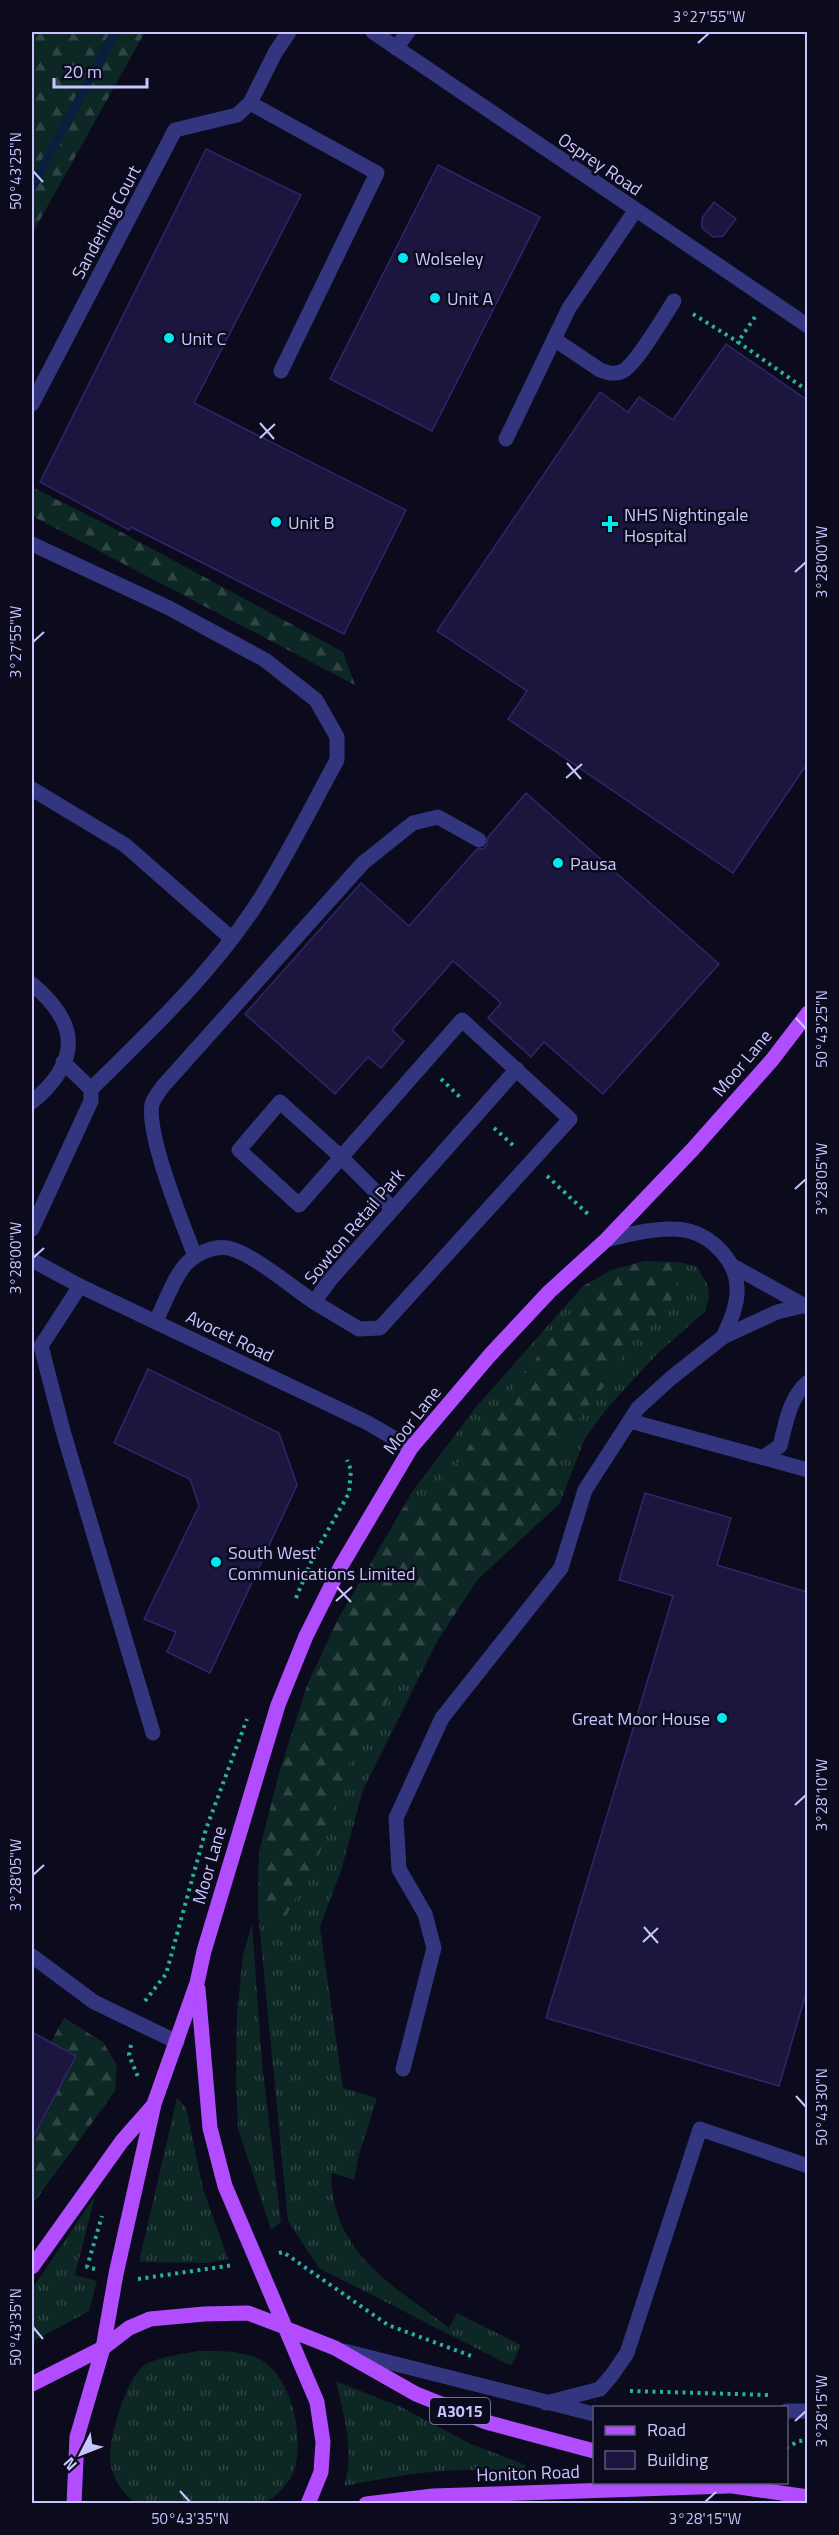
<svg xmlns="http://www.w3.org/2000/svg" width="839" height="2535" font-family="'Titillium Web',sans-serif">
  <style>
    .grass { fill: url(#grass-tufts) }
    .forest { fill: url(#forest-firs) }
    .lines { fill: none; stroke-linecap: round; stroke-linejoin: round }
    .stream { stroke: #081f3e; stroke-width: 9 }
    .building { fill: #1b163e; stroke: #30266b; stroke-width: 1.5 }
    .path { stroke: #27b2a0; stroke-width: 4; stroke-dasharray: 3 4.5; stroke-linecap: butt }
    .minor { stroke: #33357e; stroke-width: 15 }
    .major { stroke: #b14dff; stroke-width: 15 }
    .ticks { fill: none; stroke: #c9c6ff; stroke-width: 2 }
    .poi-dot { fill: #00e9f1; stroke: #0c0a1d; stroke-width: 2 }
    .labels { text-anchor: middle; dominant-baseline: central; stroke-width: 5; stroke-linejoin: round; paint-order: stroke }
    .shield { fill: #0c0a1d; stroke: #908ebb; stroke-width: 1.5 }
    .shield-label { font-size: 16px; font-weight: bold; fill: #c9c6ff }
    .street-label { font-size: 18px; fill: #c9c6ff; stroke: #0c0a1d }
    .poi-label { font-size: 18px; fill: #c9c6ff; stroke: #0c0a1d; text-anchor: start }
    .neatline { fill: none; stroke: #c9c6ff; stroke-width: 2 }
    .ticks-label { font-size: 15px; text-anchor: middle; fill: #c9c6ff }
  </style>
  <defs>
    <pattern id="grass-tufts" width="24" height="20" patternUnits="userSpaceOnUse" patternTransform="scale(1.5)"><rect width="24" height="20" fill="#0d2724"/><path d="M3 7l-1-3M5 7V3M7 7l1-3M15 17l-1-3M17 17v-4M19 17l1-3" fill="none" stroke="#2f4545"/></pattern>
    <pattern id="forest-firs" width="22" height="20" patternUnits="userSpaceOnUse" patternTransform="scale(1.5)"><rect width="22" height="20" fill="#0d2724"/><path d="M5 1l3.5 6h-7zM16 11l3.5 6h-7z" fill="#2f4545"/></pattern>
  </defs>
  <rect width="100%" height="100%" fill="#0c0a1d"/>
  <g class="grass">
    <path d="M645,1261L684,1263L697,1267L708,1286L709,1298L705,1312L658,1353L609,1406L585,1438L560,1503L477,1580L436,1643L363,1790L341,1871L320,1927L343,2088L377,2098L359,2155L354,2180L332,2173C330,2183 333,2191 334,2201C347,2263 403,2292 449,2328L457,2313L521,2345L511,2366L319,2268L288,2221L258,1912L259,1852L279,1774L307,1686L336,1623L412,1492L476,1407L583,1286L612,1270Z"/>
    <path d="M252,1924L262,2063L281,2222L271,2230L238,2128L236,2082L237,2013L243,1955Z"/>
    <path d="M177,2098L186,2107L203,2189L228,2259L207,2263L139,2262Z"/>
    <path d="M95,2196L75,2275L97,2281L89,2311L32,2342V2289Z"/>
    <path d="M198,2351C218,2351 237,2350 257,2358C292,2373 306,2440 293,2473C288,2486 276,2495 266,2503H137C126,2499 113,2478 111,2466C106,2444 125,2385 140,2369C149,2358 184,2354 198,2351Z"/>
    <path d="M336,2381L401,2407L471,2444L526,2465L523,2474C462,2464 404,2474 344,2486C355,2453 344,2415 336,2381Z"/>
  </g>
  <g class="forest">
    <path d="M32,32H145L32,234Z"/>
    <path d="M32,487L121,532L343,652L355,685L36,518L32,515Z"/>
    <path d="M645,1261L684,1263L671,1301L662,1316L631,1341L608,1381L572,1429L560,1459V1503L477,1580L436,1643L400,1681L355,1749L334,1806L320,1852L286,1916L268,1921L258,1912L259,1852L279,1774L307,1686L336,1623L403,1508L413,1506L459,1462L478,1431L517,1384L576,1305L583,1286L612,1270Z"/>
    <path d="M64,2018L103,2042L117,2066L115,2091L32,2205V2138L76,2056L50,2044Z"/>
  </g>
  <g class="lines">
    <path class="stream" d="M32,187L115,32"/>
  </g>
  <g class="building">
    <path d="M206,149L301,195L194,403L406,510L344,634L131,527L129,530L40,482Z"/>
    <path d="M438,165L540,217L432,431L330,379Z"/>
    <path d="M714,202L736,219L723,236L713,237L702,228V218Z"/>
    <path d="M726,344L807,400V764L733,873L508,719L527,691L437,631L600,392L628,412L639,397L673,420Z"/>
    <path d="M526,793L719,964L603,1094L544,1042L531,1057L488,1018L501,1003L453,961L392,1030L404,1041L381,1068L368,1057L335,1094L245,1014L361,883L409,926L477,849H483L487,845L488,837Z"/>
    <path d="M148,1369L279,1433L297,1485L210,1673L167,1652L176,1632L144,1619L199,1506L190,1479L114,1443Z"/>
    <path d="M645,1493L731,1518L717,1565L807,1592V1990L779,2086L546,2018L673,1596L619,1580Z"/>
    <path d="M32,2032L76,2056L32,2139Z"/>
  </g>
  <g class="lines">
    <g class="path">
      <path d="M693,314L738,342"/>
      <path d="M755,317L738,342L808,391"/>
      <path d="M441,1079L462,1099"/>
      <path d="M494,1128L515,1147"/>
      <path d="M547,1176L589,1215"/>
      <path d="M296,1598L314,1555L349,1493L351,1470L347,1460"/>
      <path d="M145,2001L166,1974L206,1829L247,1719"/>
      <path d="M131,2045L129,2055L138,2077"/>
      <path d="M279,2253L283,2252L388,2325L474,2357"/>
      <path d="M95,2269L87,2267L102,2216"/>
      <path d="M138,2279L234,2265"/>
      <path d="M630,2391L769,2395"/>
      <path d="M786,2448L799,2441L808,2440"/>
    </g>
    <g class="minor">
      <path d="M373,32L808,326"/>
      <path d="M396,48L408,32"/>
      <path d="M250,103L377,173L281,371"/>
      <path d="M554,339L600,370C608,373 615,375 623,371C637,363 664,316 674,301"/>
      <path d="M32,404L175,130L237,115L250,103L275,53L289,32"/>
      <path d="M506,439L569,308L635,211"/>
      <path d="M32,544L169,608L265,660L316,700L337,737V760C312,806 288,854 260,899C214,971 151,1030 91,1089"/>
      <path d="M32,789L125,845L231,938"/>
      <path d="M32,984C80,1024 81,1061 32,1102"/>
      <path d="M32,1229L91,1101V1089L63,1062"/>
      <path d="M606,1240C629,1234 665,1225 689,1231C713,1237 737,1262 737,1288C738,1305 730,1322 723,1337"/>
      <path d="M195,1256C183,1225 146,1134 152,1104C154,1098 160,1090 164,1085L363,863L413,823L438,817L479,840"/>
      <path d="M32,1260L80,1286L366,1422L411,1448"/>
      <path d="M731,1265L807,1307"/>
      <path d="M80,1286L41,1346L63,1431L153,1733"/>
      <path d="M314,1302L359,1329L380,1328L570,1119L462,1020L299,1205L239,1150L280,1102L341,1157L393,1209"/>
      <path d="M156,1321C164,1305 174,1277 186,1264C196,1254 213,1245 228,1248C252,1253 293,1288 314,1302L330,1280L517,1069"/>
      <path d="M630,1421L808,1470"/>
      <path d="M765,1456L780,1446C786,1423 789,1398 808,1382"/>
      <path d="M32,1956L94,2002L177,2042"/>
      <path d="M403,2069L434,1948L425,1914L399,1869L396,1818L442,1718L561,1568L585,1490L638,1408L671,1378L723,1337L777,1312L802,1306"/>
      <path d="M344,2351L594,2414"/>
      <path d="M546,2403L600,2389L612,2375L627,2353L700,2129L808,2166"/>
      <path d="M786,2411H808"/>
    </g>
    <g class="major">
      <path d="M198,1989L210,2128L225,2186L285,2327"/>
      <path d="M32,2267L122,2141L152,2107"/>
      <path d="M287,2329L335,2348L416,2394L486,2422L594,2451"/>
      <path d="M32,2384L103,2348L129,2328L150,2319L204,2314L248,2313L285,2327L317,2402L323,2442L321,2472L308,2504"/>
      <path d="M719,2484L808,2497"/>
      <path d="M74,2504L77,2437L103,2348L116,2274L154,2104L197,1983L204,1951L278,1705L306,1636L341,1566L411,1448L490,1355L549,1292L606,1240L693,1149L772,1060L808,1013"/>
      <path d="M366,2504L433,2496L728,2486"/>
    </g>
  </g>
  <path class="ticks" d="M698,43L709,33M33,171L43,182M260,423L274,439M260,438L275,424M795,572L806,562M33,642L44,632M567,763L581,779M566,778L582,764M796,1018L806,1029M795,1189L806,1179M33,1258L44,1248M337,1587L351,1602M336,1601L352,1587M795,1805L806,1795M33,1875L44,1865M644,1927L658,1943M643,1942L658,1928M796,2096L806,2107M33,2327L43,2339M795,2421L806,2411M180,2491L190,2502M705,2502L716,2492"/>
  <g class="poi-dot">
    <circle cx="403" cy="258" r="6"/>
    <circle cx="435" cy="298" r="6"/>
    <circle cx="169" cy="338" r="6"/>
    <circle cx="276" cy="522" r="6"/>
    <path d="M607 515h6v6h6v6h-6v6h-6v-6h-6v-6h6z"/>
    <circle cx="558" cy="863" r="6"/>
    <circle cx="216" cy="1562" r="6"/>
    <circle cx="722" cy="1718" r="6"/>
  </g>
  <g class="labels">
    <rect class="shield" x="430" y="2398" width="60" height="26" rx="4.5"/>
    <g class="shield-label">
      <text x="460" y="2411">A3015</text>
    </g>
    <g class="street-label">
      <text transform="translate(600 164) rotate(34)">Osprey Road</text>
      <text transform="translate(106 222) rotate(-62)">Sanderling Court</text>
      <text transform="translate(742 1063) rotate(-50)">Moor Lane</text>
      <text transform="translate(354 1226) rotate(-50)">Sowton Retail Park</text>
      <text transform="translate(230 1336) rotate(26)">Avocet Road</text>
      <text transform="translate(412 1420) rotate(-52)">Moor Lane</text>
      <text transform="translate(209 1865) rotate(-74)">Moor Lane</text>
      <text transform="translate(528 2473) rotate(-2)">Honiton Road</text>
    </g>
    <g class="poi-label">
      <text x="415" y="258">Wolseley</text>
      <text x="447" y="298">Unit A</text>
      <text x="181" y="338">Unit C</text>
      <text x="624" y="514">NHS Nightingale<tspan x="624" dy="21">Hospital</tspan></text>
      <text x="288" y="522">Unit B</text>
      <text x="570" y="863">Pausa</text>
      <text x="228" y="1552">South West<tspan x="228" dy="21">Communications Limited</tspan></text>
      <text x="710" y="1718" text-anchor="end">Great Moor House</text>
    </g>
  </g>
  <rect width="839" height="2535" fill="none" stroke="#0c0a1d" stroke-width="66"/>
  <rect x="593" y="2406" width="195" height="78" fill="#0c0a1d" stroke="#585577" stroke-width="1.5"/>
  <rect x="605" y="2426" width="30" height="9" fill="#b14dff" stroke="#585577" stroke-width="1.5"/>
  <text x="647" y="2436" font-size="18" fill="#c9c6ff">Road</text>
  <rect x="605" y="2451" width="30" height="18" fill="#1b163e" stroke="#585577" stroke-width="1.5"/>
  <text x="647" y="2466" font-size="18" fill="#c9c6ff">Building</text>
  <g transform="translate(81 2454) rotate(228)" stroke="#0c0a1d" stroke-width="4.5" paint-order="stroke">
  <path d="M0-4.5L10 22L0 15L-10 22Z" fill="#c9c6ff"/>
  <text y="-9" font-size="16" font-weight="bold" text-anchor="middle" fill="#c9c6ff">N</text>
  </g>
  <path d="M54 78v9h93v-9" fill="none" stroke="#c9c6ff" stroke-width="3"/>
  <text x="63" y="78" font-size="18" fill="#c9c6ff" stroke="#0c0a1d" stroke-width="4.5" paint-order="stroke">20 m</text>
  <rect x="33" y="33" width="773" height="2469" class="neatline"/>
  <g class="ticks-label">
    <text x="709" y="22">3°27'55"W</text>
    <text transform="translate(16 171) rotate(-90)" y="5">50°43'25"N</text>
    <text transform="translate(822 562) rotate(-90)" y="5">3°28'00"W</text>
    <text transform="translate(16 642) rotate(-90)" y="5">3°27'55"W</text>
    <text transform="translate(822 1029) rotate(-90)" y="5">50°43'25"N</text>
    <text transform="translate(822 1179) rotate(-90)" y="5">3°28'05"W</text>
    <text transform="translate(16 1258) rotate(-90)" y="5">3°28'00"W</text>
    <text transform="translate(822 1795) rotate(-90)" y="5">3°28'10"W</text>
    <text transform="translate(16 1875) rotate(-90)" y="5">3°28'05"W</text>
    <text transform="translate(822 2107) rotate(-90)" y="5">50°43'30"N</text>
    <text transform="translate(16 2327) rotate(-90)" y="5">50°43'35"N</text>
    <text transform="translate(822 2411) rotate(-90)" y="5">3°28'15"W</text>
    <text x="190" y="2524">50°43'35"N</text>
    <text x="705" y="2524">3°28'15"W</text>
  </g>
</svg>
